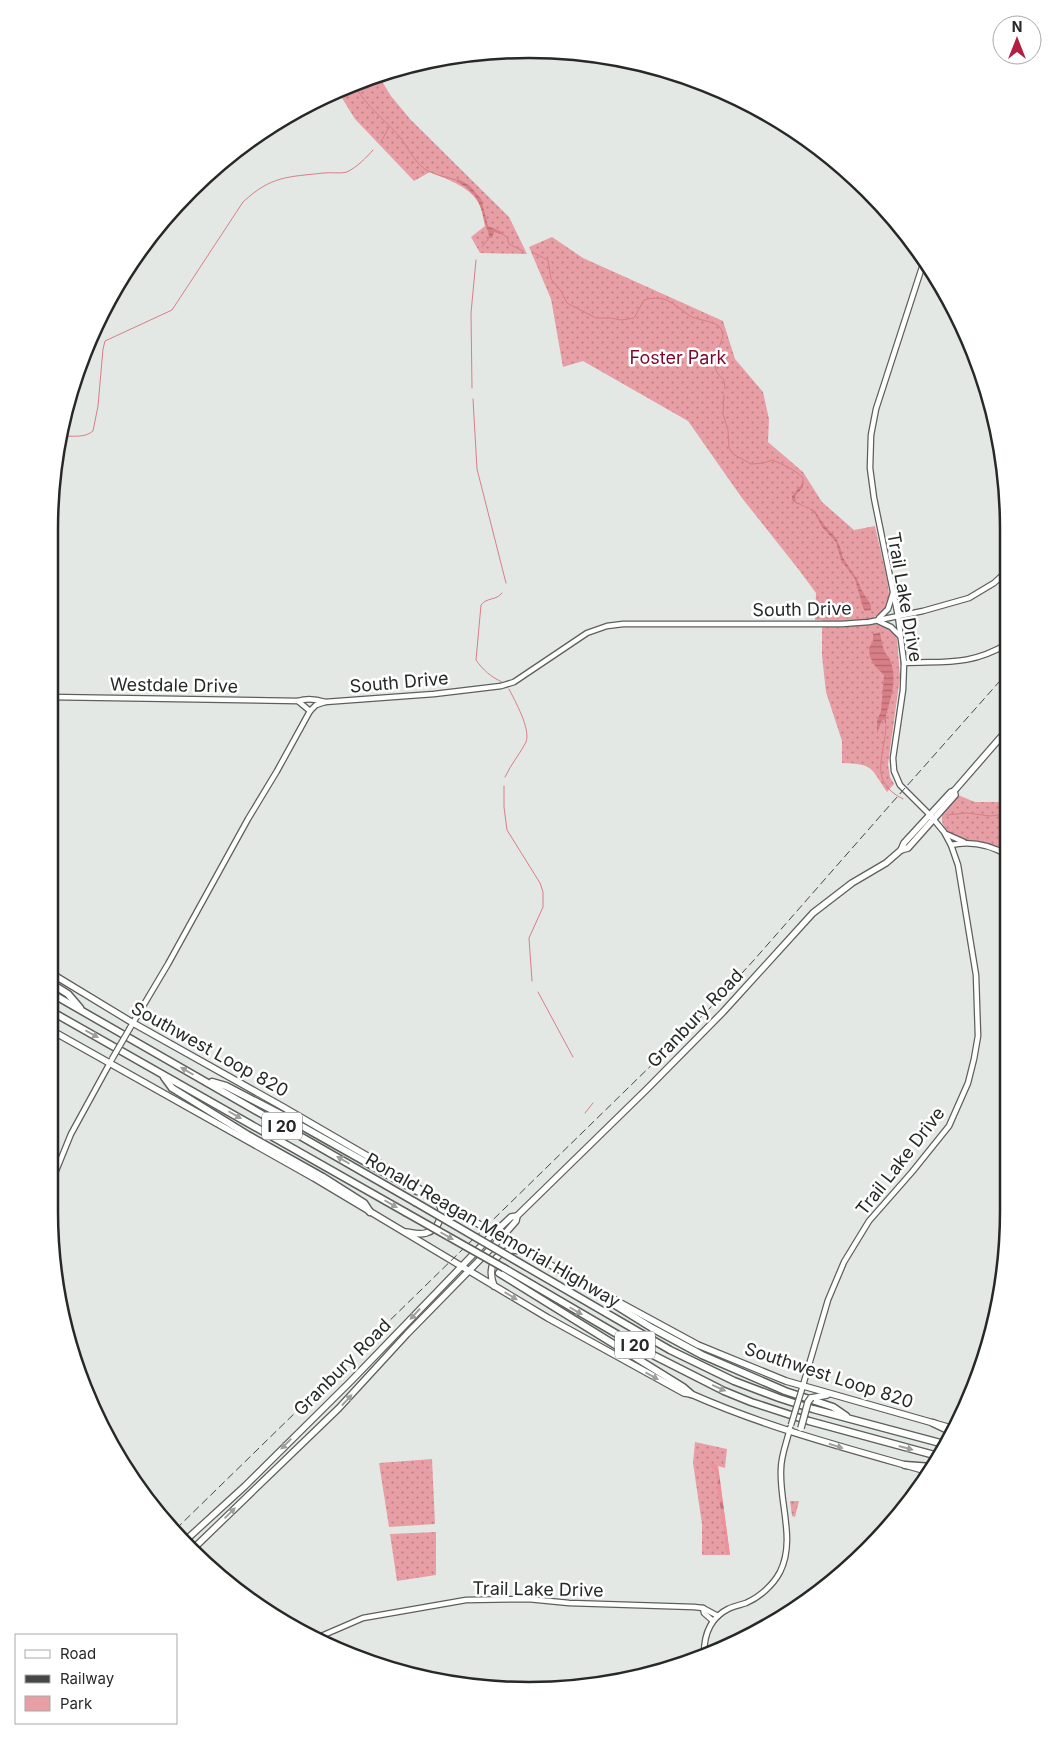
<svg xmlns="http://www.w3.org/2000/svg" width="1057" height="1739" font-family="Inter,sans-serif">
  <style>
    .green { fill: url(#green-dots) }
    .forest { fill: url(#forest-firs) }
    .water { fill: url(#water-rules) }
    .lines { fill: none; stroke-linecap: round; stroke-linejoin: round }
    .stream { stroke: #d87e87; stroke-width: 1 }
    .minor-casing { stroke: #5c605c; stroke-width: 7 }
    .major-casing { stroke: #5c605c; stroke-width: 8 }
    .highway-casing { stroke: #5c605c; stroke-width: 9 }
    .minor { stroke: #fff; stroke-width: 4.5 }
    .major { stroke: #fff; stroke-width: 5.5 }
    .highway { stroke: #fff; stroke-width: 6 }
    .rail { stroke: #454746; stroke-width: 1; stroke-dasharray: 8 4; stroke-linecap: butt }
    .minor-bridge-casing { stroke: #5c605c; stroke-width: 7; stroke-linecap: butt }
    .major-bridge-casing { stroke: #5c605c; stroke-width: 8; stroke-linecap: butt }
    .highway-bridge-casing { stroke: #5c605c; stroke-width: 9; stroke-linecap: butt }
    .minor-bridge { stroke: #fff; stroke-width: 4.5 }
    .major-bridge { stroke: #fff; stroke-width: 5.5 }
    .highway-bridge { stroke: #fff; stroke-width: 6 }
    .oneway { fill: #9e9f9e }
    .labels { text-anchor: middle; dominant-baseline: central; stroke-width: 5; stroke-linejoin: round; paint-order: stroke }
    .shield { fill: #fff; stroke: #686968; stroke-width: 1 }
    .shield-label { font-size: 16px; font-weight: bold; fill: #272928 }
    .park-label { font-size: 18px; fill: #7b0929; stroke: #fff }
    .street-label { font-size: 18px; fill: #272928; stroke: #fff }
    .rim { fill: none; stroke: #272928; stroke-width: 2.5 }
  </style>
  <defs>
    <pattern id="green-dots" width="8" height="8" patternUnits="userSpaceOnUse" patternTransform="scale(1.25)"><rect width="8" height="8" fill="#e79ea4"/><path d="M2 2h.1M6 6h.1" fill="none" stroke="#bb8186" stroke-width="1.8" stroke-linecap="round"/></pattern>
    <pattern id="forest-firs" width="22" height="20" patternUnits="userSpaceOnUse" patternTransform="scale(1.25)"><rect width="22" height="20" fill="#ee919a"/><path d="M5 1l3.5 6h-7zM16 11l3.5 6h-7z" fill="#c1767e"/></pattern>
    <pattern id="water-rules" width="6" height="5" patternUnits="userSpaceOnUse" patternTransform="scale(1.25)"><rect width="6" height="5" fill="#d87e87"/><path d="M0 2.5h6" fill="none" stroke="#af676e"/></pattern>
  </defs>
  <rect width="100%" height="100%" fill="#e4e8e4"/>
  <g class="green">
    <path d="M378,75L391,96L410,119L509,217L527,254L480,253L471,237L485,226C483,219 483,212 480,206C472,187 448,180 430,172L414,181L355,119L337,90L345,85Z"/>
    <path d="M552,237L583,258L723,321L735,359L763,392L769,419L768,442L803,472L822,502L854,530L875,526C878,541 891,588 889,600C887,609 881,613 874,617L876,624L890,629L895,634L897,639L900,677L888,764L890,777L894,784L887,792C870,767 874,764 842,763V741L826,692L822,656V620H815L816,593L799,570L742,498L688,421L583,361L563,367L551,299L529,247Z"/>
    <path d="M958,795L975,802H1007V852C993,845 979,845 965,840C935,830 936,813 958,795Z"/>
    <path d="M695,1442L727,1449L725,1468L718,1466L730,1555H702V1524L693,1463Z"/>
    <path d="M432,1459L435,1524L389,1527L379,1463Z"/>
    <path d="M790,1501H799L795,1517L792,1516Z"/>
    <path d="M436,1532V1575L397,1581L390,1534Z"/>
  </g>
  <path class="forest" d="M709,1463L718,1466L730,1555L726,1554C724,1543 726,1527 720,1517L722,1513L718,1498L717,1475Z"/>
  <g class="water">
    <path d="M458,179L470,186L481,199L488,226L502,232L500,234L494,232L492,238L489,237C489,231 486,228 485,222C479,200 477,193 456,181Z"/>
    <path d="M803,483V487L795,496L796,502L815,511L824,525L836,538L840,547L843,558L857,579L862,591L871,605V610L865,611L863,608L855,579L841,560L836,542L822,527L816,515L810,509L796,503L792,500V496Z"/>
    <path d="M880,632C881,639 882,645 884,650C885,654 889,656 890,660C897,676 892,696 887,711L888,713L886,714V726L884,719L881,722L877,734V721L881,711L884,675L875,666L870,657L869,648L873,641V634Z"/>
  </g>
  <g class="lines">
    <g class="stream">
      <path d="M354,82C359,100 387,122 399,136C408,147 413,161 426,170C435,175 446,177 456,180"/>
      <path d="M381,142L389,127"/>
      <path d="M500,233L507,237L509,244L523,251"/>
      <path d="M482,247L489,238"/>
      <path d="M534,253L548,260L551,279L561,291L567,303L596,318H611L621,320L634,318L644,300C651,298 659,297 666,300C676,304 683,312 692,317C701,321 719,321 722,331C724,335 722,338 721,342C716,358 709,368 724,380L725,389"/>
      <path d="M472,388L471,313L476,260"/>
      <path d="M724,395L723,414L728,430L729,448L733,454L751,464L764,463L772,460C784,465 794,469 803,478V484"/>
      <path d="M473,399L477,469L506,583"/>
      <path d="M62,436C73,436 85,438 93,431L98,406L103,349L105,341L172,310L243,202C271,176 287,177 324,173C331,172 341,174 347,172C357,167 366,158 373,150"/>
      <path d="M502,593C496,601 487,597 481,605L476,660C483,670 491,677 502,682"/>
      <path d="M886,726C885,756 867,781 903,799"/>
      <path d="M505,777C511,764 520,754 526,742C531,729 515,701 509,689"/>
      <path d="M504,786V807L507,830L540,883L543,892V907L529,938L532,981"/>
      <path d="M947,815L967,813L990,816L1007,814"/>
      <path d="M538,992L573,1057"/>
      <path d="M585,1113L593,1103"/>
    </g>
    <g class="minor-casing">
      <g id="minor">
        <path d="M879,618L888,609L893,593"/>
        <path d="M878,621L891,627L900,636"/>
        <path d="M904,663C945,661 970,666 1007,644"/>
        <path d="M50,697L298,701L310,711"/>
        <path d="M298,701C307,698 316,699 325,702"/>
        <path d="M946,834L964,842"/>
        <path d="M951,845C970,841 990,845 1007,855"/>
        <path d="M130,1028L168,964L248,819L277,771L310,711L316,705L325,702L434,694L501,686L514,682L587,633L607,626L623,624H842L869,622L923,611L969,598L994,583L1007,571"/>
        <path d="M49,1188L71,1134L111,1061"/>
        <path d="M801,1392L828,1300L844,1262L869,1221L912,1172L949,1126L968,1083L974,1059L978,1036L976,975L958,865L951,845L944,832L930,815L900,785L894,771L893,758L903,690L904,663L898,616L874,498L870,468L871,435L876,409L924,261"/>
        <path d="M703,1608L704,1613L713,1621"/>
        <path d="M319,1637L363,1618L466,1600L528,1599L569,1603L694,1607L703,1608L718,1616"/>
        <path d="M704,1654C704,1635 710,1618 728,1609C734,1606 740,1605 746,1603C760,1597 773,1585 780,1572C796,1540 779,1503 781,1469C781,1455 787,1442 790,1428"/>
      </g>
    </g>
    <g class="major-casing">
      <g id="major">
        <path d="M901,850L904,843L951,792L954,791L1007,730"/>
        <path d="M49,972L133,1023L283,1107L381,1164L437,1200L534,1256L698,1345L786,1381L951,1428"/>
        <path d="M49,1029L314,1178L548,1318L684,1393L691,1394C768,1428 849,1449 930,1472"/>
        <path d="M406,1232C413,1233 419,1235 426,1233C440,1229 445,1212 438,1201"/>
        <path d="M494,1286C485,1264 500,1244 523,1252"/>
        <path d="M811,1398L827,1395"/>
        <path d="M187,1539L245,1486L351,1381L489,1238L511,1217L517,1216"/>
        <path d="M195,1547L339,1408L407,1334L502,1237L516,1221L517,1216L647,1089L723,1012L813,913L852,883L886,863L901,850L908,848L955,795L954,791"/>
      </g>
    </g>
    <g class="highway-casing">
      <g id="highway">
        <path d="M49,982L68,994L80,1008"/>
        <path d="M49,992L415,1202"/>
        <path d="M49,1010L405,1212"/>
        <path d="M164,1077L172,1088L248,1135L323,1177L364,1203L370,1212"/>
        <path d="M212,1082L226,1086L282,1115L417,1191L428,1194"/>
        <path d="M513,1259L670,1350L734,1381L779,1398L813,1409L944,1444"/>
        <path d="M504,1268L651,1354L724,1391L751,1402L809,1421L938,1456"/>
        <path d="M499,1273L683,1387L691,1394"/>
        <path d="M612,1299L615,1305L652,1328L702,1355L785,1391L833,1407L846,1416"/>
        <path d="M933,1423L950,1431"/>
        <path d="M905,1465L932,1467"/>
      </g>
    </g>
    <use href="#minor" class="minor"/>
    <use href="#major" class="major"/>
    <use href="#highway" class="highway"/>
    <path class="rail" d="M176,1529L708,1010L754,960L890,805L1007,673"/>
    <g class="minor-bridge-casing">
      <g id="minor-bridge">
        <path d="M112,1059L130,1028"/>
        <path d="M791,1425L801,1392"/>
      </g>
    </g>
    <g class="major-bridge-casing">
      <path id="major-bridge" d="M801,1428L808,1402L811,1398"/>
    </g>
    <g class="highway-bridge-casing">
      <g id="highway-bridge">
        <path d="M415,1202L513,1259"/>
        <path d="M405,1212L504,1268"/>
      </g>
    </g>
    <use href="#minor-bridge" class="minor-bridge"/>
    <use href="#major-bridge" class="major-bridge"/>
    <use href="#highway-bridge" class="highway-bridge"/>
  </g>
  <defs><path id="oneway-solid" d="M-6-.8H1V-3.2L6.5 0L1 3.2V.8H-6Z" transform="scale(1.25)"/></defs>
  <g class="oneway">
    <use href="#oneway-solid" transform="translate(92 1034) rotate(29)"/>
    <use href="#oneway-solid" transform="translate(187 1071) rotate(-150)"/>
    <use href="#oneway-solid" transform="translate(235 1115) rotate(30)"/>
    <use href="#oneway-solid" transform="translate(343 1160) rotate(-150)"/>
    <use href="#oneway-solid" transform="translate(391 1204) rotate(30)"/>
    <use href="#oneway-solid" transform="translate(447 1236) rotate(30)"/>
    <use href="#oneway-solid" transform="translate(511 1296) rotate(31)"/>
    <use href="#oneway-solid" transform="translate(576 1311) rotate(30)"/>
    <use href="#oneway-solid" transform="translate(415 1314) rotate(133)"/>
    <use href="#oneway-solid" transform="translate(652 1376) rotate(29)"/>
    <use href="#oneway-solid" transform="translate(719 1388) rotate(24)"/>
    <use href="#oneway-solid" transform="translate(347 1400) rotate(-47)"/>
    <use href="#oneway-solid" transform="translate(286 1444) rotate(135)"/>
    <use href="#oneway-solid" transform="translate(836 1446) rotate(17)"/>
    <use href="#oneway-solid" transform="translate(906 1448) rotate(15)"/>
    <use href="#oneway-solid" transform="translate(230 1513) rotate(-44)"/>
  </g>
  <g class="labels">
    <g class="shield">
      <rect x="262" y="1112.5" width="40" height="27" rx="4"/>
      <rect x="615" y="1331.5" width="40" height="27" rx="4"/>
    </g>
    <g class="shield-label">
      <text x="282" y="1126">I 20</text>
      <text x="635" y="1345">I 20</text>
    </g>
    <g class="park-label">
      <text x="678" y="357">Foster Park</text>
    </g>
    <g class="street-label">
      <text transform="translate(905 597) rotate(80)">Trail Lake Drive</text>
      <text transform="translate(802 609) rotate(-1)">South Drive</text>
      <text transform="translate(399 682) rotate(-5)">South Drive</text>
      <text transform="translate(174 685) rotate(1)">Westdale Drive</text>
      <text transform="translate(695 1018) rotate(-46)">Granbury Road</text>
      <text transform="translate(210 1049) rotate(29)">Southwest Loop 820</text>
      <text transform="translate(900 1161) rotate(-52)">Trail Lake Drive</text>
      <text transform="translate(493 1230) rotate(30)">Ronald Reagan Memorial Highway</text>
      <text transform="translate(342 1367) rotate(-45)">Granbury Road</text>
      <text transform="translate(829 1375) rotate(18)">Southwest Loop 820</text>
      <text transform="translate(538 1589) rotate(1)">Trail Lake Drive</text>
    </g>
  </g>
  <path d="M0 0H1057V1739H0ZM529 58H529A471 471 0 0 1 1000 529V1211A471 471 0 0 1 529 1682H529A471 471 0 0 1 58 1211V529A471 471 0 0 1 529 58Z" fill="#fff" fill-rule="evenodd"/>
  <path class="rim" d="M529 58H529A471 471 0 0 1 1000 529V1211A471 471 0 0 1 529 1682H529A471 471 0 0 1 58 1211V529A471 471 0 0 1 529 58Z"/>
  <rect x="15" y="1634" width="162" height="90" fill="#ffffff" stroke="#a9a9a9"/>
  <rect x="25" y="1650" width="25" height="8" fill="#ffffff" stroke="#a9a9a9"/>
  <text x="60" y="1659" font-size="15" fill="#272928">Road</text>
  <rect x="25" y="1675" width="25" height="8" fill="#454746" stroke="#a9a9a9"/>
  <text x="60" y="1684" font-size="15" fill="#272928">Railway</text>
  <rect x="25" y="1696" width="25" height="15" fill="#e79ea4" stroke="#a9a9a9"/>
  <text x="60" y="1709" font-size="15" fill="#272928">Park</text>
  <g transform="translate(1017 40)"><circle r="24" fill="#ffffff" stroke="#a9a9a9"/>
  <path d="M0-4L9 19L0 12L-9 19Z" fill="#b11e42"/>
  <text y="-8" font-size="14" font-weight="bold" text-anchor="middle" fill="#272928">N</text>
  </g>
</svg>
